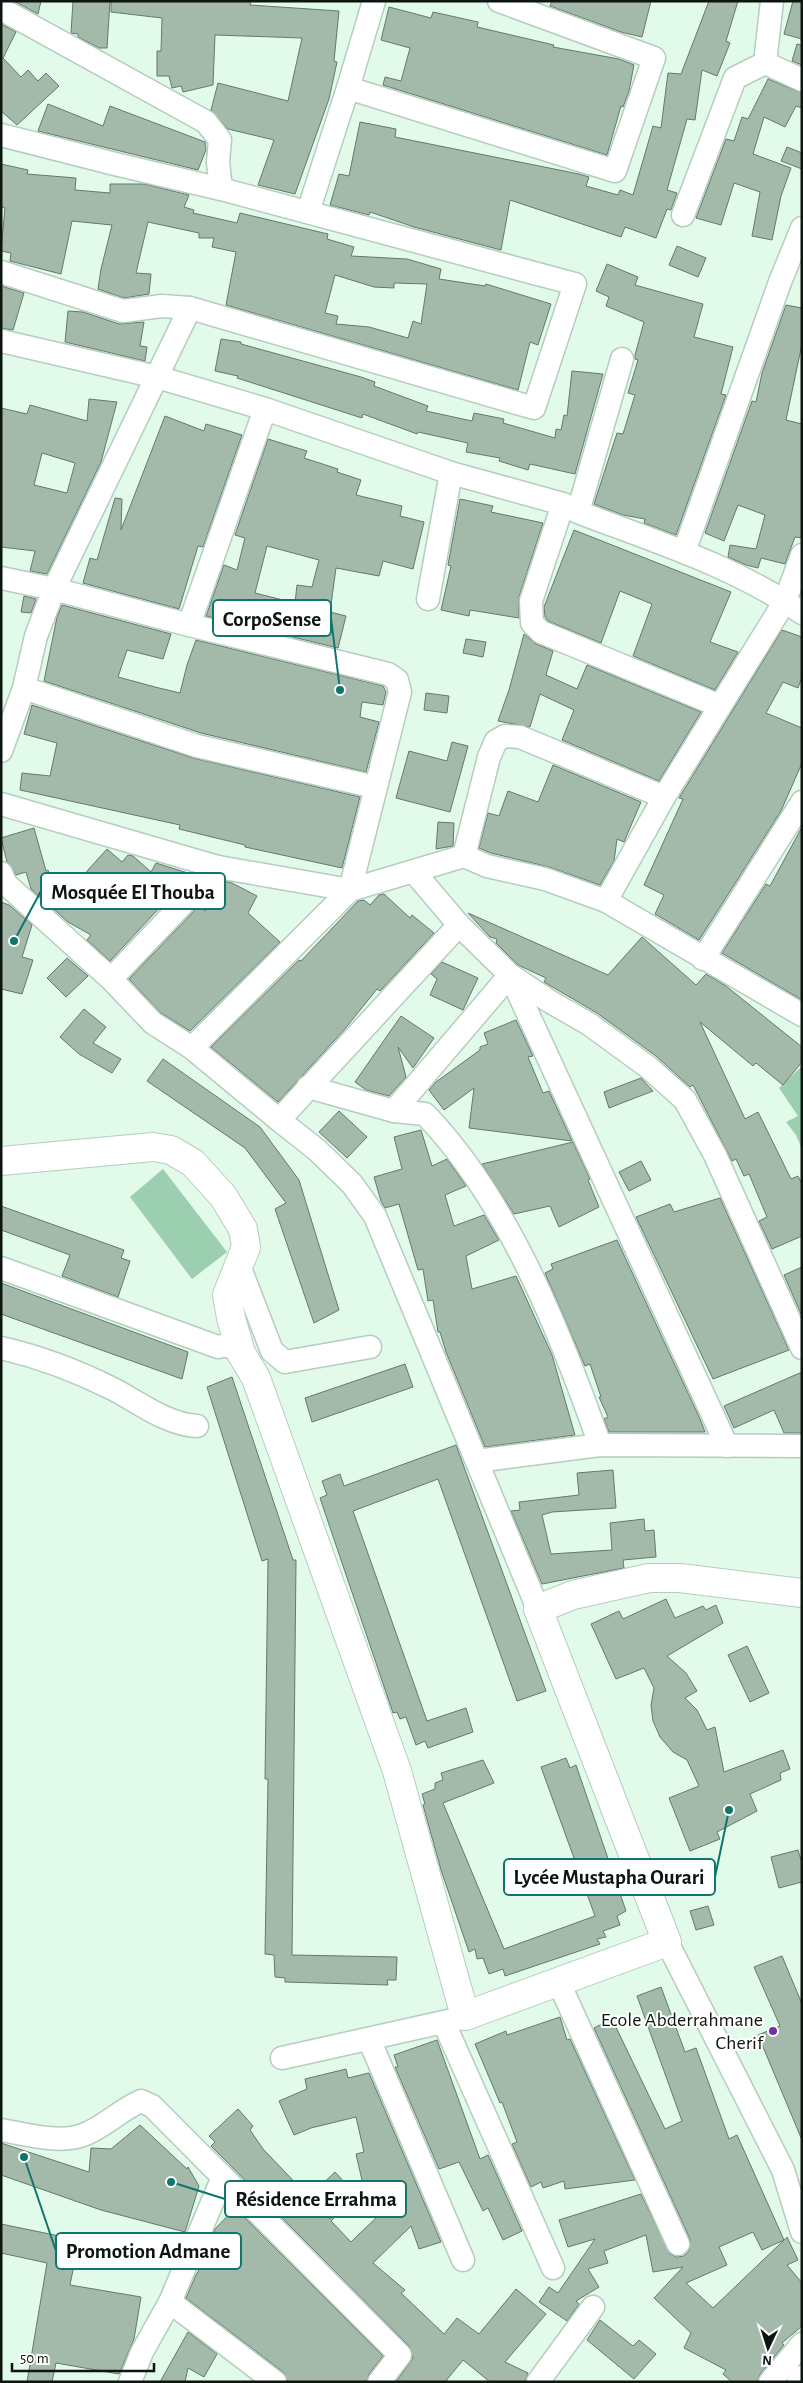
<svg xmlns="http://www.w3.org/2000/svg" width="803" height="2383" font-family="'Alegreya Sans',sans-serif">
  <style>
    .green { fill: #9ccfb0 }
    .building { fill: #a3baab; stroke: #63796b; fill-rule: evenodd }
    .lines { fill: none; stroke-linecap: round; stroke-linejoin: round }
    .minor-casing { stroke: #b5cdbe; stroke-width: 25 }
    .tertiary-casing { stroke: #b5cdbe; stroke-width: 30 }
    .minor { stroke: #fff; stroke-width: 22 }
    .tertiary { stroke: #fff; stroke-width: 28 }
    .poi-dot { fill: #732fa3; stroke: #fff; stroke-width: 2 }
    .labels { text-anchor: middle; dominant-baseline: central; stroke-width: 4; stroke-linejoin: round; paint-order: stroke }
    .poi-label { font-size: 20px; fill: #0c1510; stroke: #fff; text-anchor: end }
    .leader { fill: none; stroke: #0f766e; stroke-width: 2 }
    .callout-dot { fill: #0f766e; stroke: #fff; stroke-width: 2 }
    .callout { fill: #fff; stroke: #0f766e; stroke-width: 2 }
    .callout-label { font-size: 21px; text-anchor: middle; font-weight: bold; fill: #0c1510 }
  </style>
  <rect width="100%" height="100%" fill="#e1faea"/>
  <g class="green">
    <path d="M802,1066V1149L796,1135L786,1122L798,1116L779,1088Z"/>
    <path d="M163,1169L227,1252L192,1279L130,1197Z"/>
  </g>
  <g class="building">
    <path d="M14,1H41L38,14Z"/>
    <path d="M73,1H110L107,48H99L78,37V34L71,33Z"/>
    <path d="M111,1H251L250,5L339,11L334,61L337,62L329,99L295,194L258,185L274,140L228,129L211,110L218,83L288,101L302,38L215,35L213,85L183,92L181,86L172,88L169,76H157V51H161L162,18L111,12Z"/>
    <path d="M552,1H651L642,37L621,32L550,6Z"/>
    <path d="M709,1H738L726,41L730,43L717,76L702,70L695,120L687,119L667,190L677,193L671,210L667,209L656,238L625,227L621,237L510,200L501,250L414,227L370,212L369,215L330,205L339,174L349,176L360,122L396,129L395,137L579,174L589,177L586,186L618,195L620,190L633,195L653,126L661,128L668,73L681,74Z"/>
    <path d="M793,1H802V39L784,34Z"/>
    <path d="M389,7L431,18L433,12L478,22L477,27L554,45L553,47L619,59L634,65L629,91L623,107L621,106L607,155L383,85L385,77L401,81L410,48L381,40Z"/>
    <path d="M1,24L16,32L3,58L21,77L28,70L38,81L46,73L59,86L17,125L1,111Z"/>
    <path d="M797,44L802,45V65L792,61Z"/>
    <path d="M768,79L802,93V108L796,106L785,127L764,117L753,154L791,168L781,196L772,240L752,236L760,192L734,183L721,225L696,218L726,139L734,141L742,117L748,119Z"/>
    <path d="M48,104L103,126L110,106L205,142L206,150L198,170L38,131Z"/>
    <path d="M787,147L802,153V169L781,161Z"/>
    <path d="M1,164L28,170L27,174L76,178L75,190L110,193V184H144L189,195L184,207L194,210L193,213L237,223L240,213L328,234L327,239L354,247L351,256L407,259L441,269L439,279L485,286L486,284L551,304L538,345L530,342L518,390L226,305L236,252L212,247L214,238H199V233L148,222L136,273L151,274L149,294L124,298L98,289L101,269L112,225L72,221L61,274L10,261L11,253L1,251L5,208L1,207ZM335,275L374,287L394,288V283L427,284L421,324L413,321L408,338L369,327L336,324L338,316L325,313Z"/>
    <path d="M677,246L706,258L698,277L669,265Z"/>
    <path d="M607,264L638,277L635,285L703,304L694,337L733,347L721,394L726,395L676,535L644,523L645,519L623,515L594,504L617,433L623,434L635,395L628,393L638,360L635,359V355L644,322L606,306L609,297L596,291Z"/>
    <path d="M1,286L24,293L13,330L1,328Z"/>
    <path d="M786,305L802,308V344L786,420L802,424V538L795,537L785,564L761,558L758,568L746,565L728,557L730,545L756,549L765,515L738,505L724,541L705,533L752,401L756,402L762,373Z"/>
    <path d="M68,311L83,312L119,324L144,322L140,346L147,347L145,361L65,342Z"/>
    <path d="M221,339L241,342V344L361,377L375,382L374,386L428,406L426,411L472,421L474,413L504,419L503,423L555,438L556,429L561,430L564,415L567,416L572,371L603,374L575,474L530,464L528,470L499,461L500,458L466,452L468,443L418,432L417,434L363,414L362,418L237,378L238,376L215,371Z"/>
    <path d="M89,399L117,402L101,462L47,574L30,571L35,551L1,547V408L27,414L30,405L87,421ZM42,453L75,463L67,493L34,485Z"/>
    <path d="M165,416L204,431L206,424L242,435L203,547L198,546L179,609L83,583L90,558L97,560L115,498L122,499L121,530Z"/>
    <path d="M268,439L307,451L304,458L338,469L337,472L361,480L356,495L402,506L400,516L424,522L413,569L383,561L379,576L336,568L330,612L346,616L338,648L206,616L224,565L237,570L245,538L235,535ZM267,546L319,560L312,587L297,585L295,603L255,593Z"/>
    <path d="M460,499L493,506L491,512L543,523L519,597V618L470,610L469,616L441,610L451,566L448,565Z"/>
    <path d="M574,530L731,592L710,642L738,652L715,690L633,656L652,604L620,591L601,643L548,621L545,617L544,607Z"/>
    <path d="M24,596L36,599L31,613L21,612Z"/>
    <path d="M62,605L171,634L163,659L127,650L118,677L155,687L180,693L187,665L196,640L383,686L386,692L383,705L362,702L360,717L379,722L366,772L201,733L44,681L57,617Z"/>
    <path d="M782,630L802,637V677L798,688L783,682L766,713L802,728V763L781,811L699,940L655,914L664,895L644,885L683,799L679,798Z"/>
    <path d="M524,634L536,644L553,651L546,675L577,689L587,665L701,712L659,781L562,740L574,710L540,694L530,727L498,721L509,690Z"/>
    <path d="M466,639L486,642L483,657L463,653Z"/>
    <path d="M426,693L449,696L447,713L424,710Z"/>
    <path d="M32,705L193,758L360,797L342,868L245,847V845L179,829L180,825L20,790L22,773L50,776L57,743L24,734Z"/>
    <path d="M452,742L468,746L450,812L396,798L409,751L447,761Z"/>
    <path d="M553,765L641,802L624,842L617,839L614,861L600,885L549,867L491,853L479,848L488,813L499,816L508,791L538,802Z"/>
    <path d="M438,822L454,823L453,846L436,849Z"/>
    <path d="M802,827V1000L722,953L766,884L770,886Z"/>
    <path d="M34,828L46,871L48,870L52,882L66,877L70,890L107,849L122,862L128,855L133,856L151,872L156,863L191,874L110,961L87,940L91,935L68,922L31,889L26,872L16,875L7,862L1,838Z"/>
    <path d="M223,881L232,883L257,896L248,913L280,942L190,1031L161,1013L129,979L199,906L205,911Z"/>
    <path d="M384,894L410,918L412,915L434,933L380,991L377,989L344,1030L278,1102L211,1047L299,960L301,961L358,901L364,900L370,905L379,895Z"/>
    <path d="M1,902L9,905L32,925L22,957L33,960L22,994L1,989Z"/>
    <path d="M468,913L608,975L642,937L696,985L706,974L726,986L802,1047V1062L783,1085L756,1063L753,1066L700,1022L745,1119L758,1112L791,1179L798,1176L802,1184V1236L772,1249L759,1221L767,1217L749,1174L744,1176L736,1159L732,1161L693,1085L690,1087L656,1056L597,1013L544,982L546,978L518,965L496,943L497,939L490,937Z"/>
    <path d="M67,958L88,976L66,997L47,978Z"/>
    <path d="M442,962L478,978L463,1010L430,995L437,979L431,974Z"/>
    <path d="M84,1009L106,1027L93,1043L121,1059L112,1073L79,1054L60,1037Z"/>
    <path d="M401,1016L434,1038L413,1068L398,1047L406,1077L389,1096L366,1090L355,1082Z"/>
    <path d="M516,1020L533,1056L528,1057L543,1093L549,1091L572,1141L469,1128L474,1088L444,1110L429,1090L436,1082L480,1050V1047L488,1044L484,1033Z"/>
    <path d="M163,1059L260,1127L299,1180L339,1310L314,1323L275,1209L286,1203L245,1148L147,1081Z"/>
    <path d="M641,1078L653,1091L609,1108L604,1092Z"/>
    <path d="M339,1111L367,1137L347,1158L319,1132Z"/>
    <path d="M421,1130L432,1166L447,1159L466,1186L445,1195L454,1226L484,1215L499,1240L466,1256L472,1289L516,1276L552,1355L575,1435L485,1447L446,1352L440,1332H438L433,1300L428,1301L423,1269L418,1270L399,1204L385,1208L381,1201L374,1177L402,1169L394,1137Z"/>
    <path d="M573,1142L590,1179L588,1180L599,1207L559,1227L550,1206L514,1214L482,1164Z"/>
    <path d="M641,1161L651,1180L629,1191L619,1172Z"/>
    <path d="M720,1198L789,1350L713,1379L636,1217L670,1204L674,1212Z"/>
    <path d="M1,1206L124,1250L121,1258L130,1261L118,1297L62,1276L70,1255L1,1230Z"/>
    <path d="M617,1240L700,1419L705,1432H609L604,1419L608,1417L599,1397H601L590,1364L585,1366L545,1273L553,1269L551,1264Z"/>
    <path d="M802,1267V1316L784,1275Z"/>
    <path d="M1,1283L188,1352L182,1379L1,1314Z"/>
    <path d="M405,1364L413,1387L312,1422L305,1398Z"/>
    <path d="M802,1372V1433H784L774,1410L734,1428L724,1406Z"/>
    <path d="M232,1377L293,1560H296L292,1955L397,1957L396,1980H387L388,1985L285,1982V1978L275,1977L274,1955L265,1954L268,1779H265L268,1559L262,1561L207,1387Z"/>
    <path d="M456,1445L546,1691L517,1701L438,1479L353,1511L427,1721L466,1708L473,1732L428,1748L425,1741L416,1745L406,1717L400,1719L397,1712L393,1713L320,1498L327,1495L322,1481L340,1474L344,1486Z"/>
    <path d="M613,1470L616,1508L552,1512L542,1515L551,1554L612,1550L610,1523L644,1519L645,1531L654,1530L656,1557L623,1560L624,1568L542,1584L511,1511L520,1510L519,1502L579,1495L577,1473Z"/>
    <path d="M666,1599L675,1618L703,1606L706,1610L716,1605L723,1623L667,1656L686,1673L697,1691L685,1698L697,1710L707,1730L715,1727L724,1772L783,1750L790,1769L780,1773L781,1780L750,1794L757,1811L717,1832L720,1839L690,1851L669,1798L699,1786L687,1760L673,1752L660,1737L653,1721L651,1705L654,1688L644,1668L616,1679L591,1624L619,1611L623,1619Z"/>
    <path d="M747,1646L769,1693L750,1702L728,1655Z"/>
    <path d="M566,1758L570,1768L576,1765L626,1911L617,1916L620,1925L603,1931L606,1937L597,1939L600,1944L505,1976L503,1969L489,1974L483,1958L477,1959L475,1949L469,1952L441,1870L423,1805L425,1804L422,1794L435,1789V1783L443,1780L441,1773L483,1760L494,1783L443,1803L504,1949L595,1916L541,1767Z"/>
    <path d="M798,1850L802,1863V1882L779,1888L771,1857Z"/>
    <path d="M708,1906L714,1925L696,1930L690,1911Z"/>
    <path d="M782,1956L802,2004V2140L758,2035L780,2026L754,1967Z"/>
    <path d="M661,1987L685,2052L696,2048L729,2139L737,2135L784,2240L787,2237L798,2260L787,2265L802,2283V2326L782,2343L784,2345L760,2374L757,2382H732L723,2374L726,2370L684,2348L691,2333L654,2298L683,2267L653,2272L646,2235L604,2251L608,2263L588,2269L599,2287L576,2301L579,2304L567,2321L539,2302L549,2287L558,2293L595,2239L568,2247L559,2220L641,2194L670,2254L677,2257L684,2256L689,2251L690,2239L594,2028L612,2019L665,2129L682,2121L637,1996ZM753,2232L762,2250L784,2240L713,2308L686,2283L727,2265L719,2247Z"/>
    <path d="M560,2017L567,2040L570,2039L635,2180L565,2189L564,2181L543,2188L541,2182L531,2187L512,2144L517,2142L502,2102L500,2103L475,2044L506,2031L507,2035Z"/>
    <path d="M437,2040L480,2159L488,2155L522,2231L503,2240L488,2208L483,2211L459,2162L439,2169L395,2067H398L394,2055Z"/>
    <path d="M346,2069L348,2078L369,2073L441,2242L419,2249L411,2226L373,2263L405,2290L401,2293L444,2334L457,2318L479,2334L516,2289L546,2314L505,2362L528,2373L525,2382H490L463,2360L445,2382H396L413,2358L409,2346L211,2146L215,2142L209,2136L238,2109L253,2126L250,2130L263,2149L330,2219L317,2189L335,2172L357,2196L331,2221L351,2242L381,2213L373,2180L364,2189L356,2154L364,2152L356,2117L311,2128L294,2135L279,2101L307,2089L305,2079Z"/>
    <path d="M140,2125L187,2169L188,2167L199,2186L185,2232L101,2210L1,2175V2143L89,2172L91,2148L111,2149Z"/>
    <path d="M235,2208L383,2356L369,2374L366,2382H288L283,2372L186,2298L196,2275L217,2241L212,2237L215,2229Z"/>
    <path d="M1,2224L79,2240L70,2285L141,2297L134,2339L119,2374L56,2363L52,2382H27L47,2263L1,2253Z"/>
    <path d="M600,2320L633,2346L639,2340L656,2354L634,2379L587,2340Z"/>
    <path d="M188,2332L217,2354L204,2377L188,2368L185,2382H160Z"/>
  </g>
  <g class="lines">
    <g class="minor-casing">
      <g id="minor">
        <path d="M1,9L206,122L220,140L218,162L221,189L115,164L1,135"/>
        <path d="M765,63L802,80"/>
        <path d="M348,88L615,171L654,58L499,1"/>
        <path d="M308,212L348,88L374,1"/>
        <path d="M683,215L735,78L765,63L772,1"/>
        <path d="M1,272L123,311L162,306L190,308L534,408L575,284L221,189"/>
        <path d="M1,341L157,377L265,409L451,473L563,504L578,512C653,541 735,566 802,613"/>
        <path d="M563,504L531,601L532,623L541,632L720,706"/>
        <path d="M578,512L622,359"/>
        <path d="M684,552L780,282L802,228"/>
        <path d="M1,578L54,589L189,625L388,674L397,680L400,692L350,890L192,1048"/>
        <path d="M428,599L451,473"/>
        <path d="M189,625L265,409"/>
        <path d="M24,688L197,746L375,787"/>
        <path d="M1,751L24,688L36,636L54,589L190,308"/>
        <path d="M1,804L218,867L350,890L464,856L487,866L545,879L606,901L802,1015"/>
        <path d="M464,856L489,757L496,741L505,736L520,737L664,797"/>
        <path d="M1,873L6,884L111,979L153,1023L192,1048L279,1120L459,925L414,872"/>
        <path d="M606,901L664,797L785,601L802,555"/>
        <path d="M459,925L510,975L549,1001L589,1024L648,1067L685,1100L715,1155L802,1348"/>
        <path d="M703,959L802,802"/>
        <path d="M111,979L218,867"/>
        <path d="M308,1087L394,1111L425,1114C508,1200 561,1334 600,1445"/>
        <path d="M394,1111L510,975L727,1446"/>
        <path d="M279,1120L317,1150L352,1184L375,1216L538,1609"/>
        <path d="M1,1268L218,1347L227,1345L241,1353"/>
        <path d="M240,1268L272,1351L285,1362L370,1347"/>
        <path d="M1,1348C40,1357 77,1371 113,1389C140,1403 166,1424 197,1426"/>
        <path d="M477,1461L600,1445L802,1446"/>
        <path d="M667,1942L783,2170L802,2232"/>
        <path d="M559,1983L678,2244"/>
        <path d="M444,2023L553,2268"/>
        <path d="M369,2039L463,2260"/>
        <path d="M282,2058L457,2019"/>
        <path d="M1,2130C26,2134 59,2144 83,2135C103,2128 120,2110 141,2101L152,2106L400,2355L379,2382"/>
        <path d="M170,2302L275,2382"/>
        <path d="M130,2382L142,2352L170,2302L223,2177"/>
        <path d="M538,2382L593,2307"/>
        <path d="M770,2382L802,2344"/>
        <path d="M798,2382L802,2377"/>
      </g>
    </g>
    <g class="tertiary-casing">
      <path id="tertiary" d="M1,1161L153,1147L171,1150L193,1163L223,1196L243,1229L246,1247L227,1295L231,1318L241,1353L256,1378L397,1771L465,2016L667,1942L538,1609L573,1595L649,1578H680L802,1593"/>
    </g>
    <use href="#minor" class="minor"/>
    <use href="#tertiary" class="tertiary"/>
  </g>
  <circle class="poi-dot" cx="773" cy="2031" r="5"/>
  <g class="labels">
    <g class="poi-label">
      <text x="763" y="2020">Ecole Abderrahmane<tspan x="763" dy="23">Cherif</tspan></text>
    </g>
  </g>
  <path class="leader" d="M340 690L331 618M14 941L41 891M729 1810L715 1877M171 2182L225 2199M24 2157L56 2251"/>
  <g class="callout-dot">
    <circle cx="340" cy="690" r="5"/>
    <circle cx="14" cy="941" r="5"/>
    <circle cx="729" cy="1810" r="5"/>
    <circle cx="171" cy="2182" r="5"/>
    <circle cx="24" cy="2157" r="5"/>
  </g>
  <g class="callout">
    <rect x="213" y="600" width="118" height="36" rx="5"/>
    <rect x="41" y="873" width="184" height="36" rx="5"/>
    <rect x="504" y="1859" width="211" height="36" rx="5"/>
    <rect x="225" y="2181" width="181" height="36" rx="5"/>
    <rect x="56" y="2233" width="185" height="36" rx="5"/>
  </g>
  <g class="callout-label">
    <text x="272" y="626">CorpoSense</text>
    <text x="133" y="899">Mosquée El Thouba</text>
    <text x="609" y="1884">Lycée Mustapha Ourari</text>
    <text x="316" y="2206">Résidence Errahma</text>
    <text x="148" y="2258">Promotion Admane</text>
  </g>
  <rect width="803" height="2383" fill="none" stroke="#0c1510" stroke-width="5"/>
  <g transform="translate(768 2348) rotate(184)" stroke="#ffffff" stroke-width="4" paint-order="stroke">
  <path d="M0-4L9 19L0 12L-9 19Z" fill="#0c1510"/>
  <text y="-8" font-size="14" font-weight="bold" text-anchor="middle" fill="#0c1510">N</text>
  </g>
  <path d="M12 2363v8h142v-8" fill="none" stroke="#0c1510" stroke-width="2.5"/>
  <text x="20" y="2363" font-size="15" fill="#0c1510" stroke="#ffffff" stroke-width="4" paint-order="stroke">50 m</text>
</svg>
